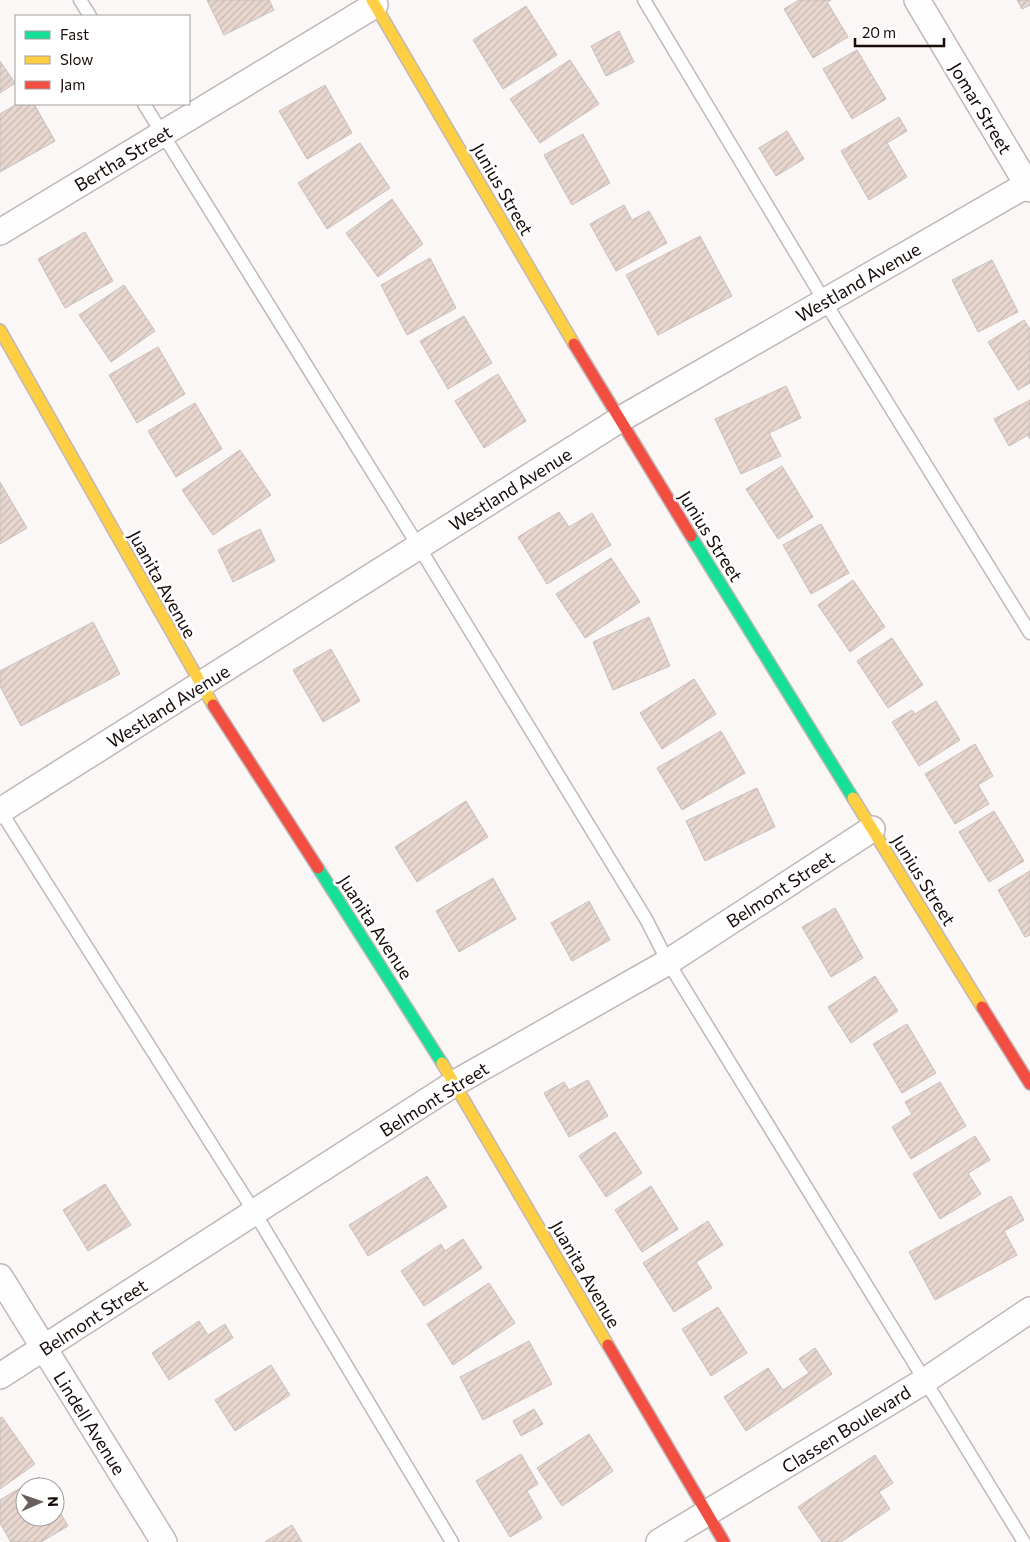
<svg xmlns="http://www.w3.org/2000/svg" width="1030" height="1542" font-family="Commissioner,sans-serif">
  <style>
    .building { fill: url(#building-hatch); stroke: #c8bfbd }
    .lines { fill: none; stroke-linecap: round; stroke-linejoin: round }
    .lane-casing { stroke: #c1b7b6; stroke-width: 15 }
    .street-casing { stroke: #c1b7b6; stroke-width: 28 }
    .fast-casing { stroke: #c1b7b6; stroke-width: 14 }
    .slow-casing { stroke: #c1b7b6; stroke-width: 14 }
    .jam-casing { stroke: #c1b7b6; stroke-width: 14 }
    .lane { stroke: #fffefe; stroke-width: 12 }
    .street { stroke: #fffefe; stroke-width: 25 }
    .fast { stroke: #16e098; stroke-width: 11 }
    .slow { stroke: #ffcf43; stroke-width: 11 }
    .jam { stroke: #f24e42; stroke-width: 11 }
    .labels { text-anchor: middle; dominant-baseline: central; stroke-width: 5; stroke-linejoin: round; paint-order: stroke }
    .street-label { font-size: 18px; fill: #180b09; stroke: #fff }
  </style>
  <defs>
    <pattern id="building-hatch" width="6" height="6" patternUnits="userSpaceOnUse" patternTransform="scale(1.25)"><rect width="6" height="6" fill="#e8d7cf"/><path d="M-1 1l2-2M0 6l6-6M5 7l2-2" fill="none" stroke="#c6b7b0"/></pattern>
  </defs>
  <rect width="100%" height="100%" fill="#fcf7f7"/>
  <g class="building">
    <path d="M207,0H269L274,10L224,35Z"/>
    <path d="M799,0H831L827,2L848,37L813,58L784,9Z"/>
    <path d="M1017,0H1030V5L1022,9Z"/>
    <path d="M526,6L557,55L503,89L473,40Z"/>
    <path d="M619,31L634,62L606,76L591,46Z"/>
    <path d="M857,50L886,99L852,119L823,69Z"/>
    <path d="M570,60L599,104L540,143L510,99Z"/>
    <path d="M0,61L15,83L0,93Z"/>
    <path d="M325,85L352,133L307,159L279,111Z"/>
    <path d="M17,104H34L55,141L0,172V114Z"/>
    <path d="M899,117L907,131L887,143L907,177L869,200L841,151Z"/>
    <path d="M787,131L804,159L776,176L759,148Z"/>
    <path d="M583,134L610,183L572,205L544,155Z"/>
    <path d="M360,143L390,188L327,229L298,183Z"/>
    <path d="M392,199L423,244L378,277L346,233Z"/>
    <path d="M624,205L632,220L649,211L667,243L616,271L590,224Z"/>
    <path d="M85,232L113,281L65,308L38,259Z"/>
    <path d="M700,236L732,296L658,335L626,275Z"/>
    <path d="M430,258L456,308L407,335L381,285Z"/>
    <path d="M992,260L1018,312L978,332L952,280Z"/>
    <path d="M124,285L155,331L111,362L79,315Z"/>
    <path d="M464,316L492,363L448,389L420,341Z"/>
    <path d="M1024,320L1030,329V383L1018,390L988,342Z"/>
    <path d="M158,347L185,394L137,423L109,375Z"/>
    <path d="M498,374L526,421L484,448L455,401Z"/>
    <path d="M786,386L801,418L769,433L781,456L741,474L715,419Z"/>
    <path d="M1030,400V439L1028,435L1009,446L994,419Z"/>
    <path d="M195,403L222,449L176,477L148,431Z"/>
    <path d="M240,450L271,495L213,535L182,490Z"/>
    <path d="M782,466L813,517L778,539L746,489Z"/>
    <path d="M0,482L27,528L0,544Z"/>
    <path d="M559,512L569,527L592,513L611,545L547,584L518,537Z"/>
    <path d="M821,524L849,573L811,594L783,545Z"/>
    <path d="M260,529L275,561L233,582L218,550Z"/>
    <path d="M611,558L640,602L585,638L556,594Z"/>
    <path d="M853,580L885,627L850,652L818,605Z"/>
    <path d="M649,617L670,666L613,690L593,642Z"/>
    <path d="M93,622L120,674L21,726L0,686V671Z"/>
    <path d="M892,638L923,685L888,708L857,661Z"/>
    <path d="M331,649L360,701L323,722L293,670Z"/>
    <path d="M694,679L716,714L662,749L640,713Z"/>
    <path d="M936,701L960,740L919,766L892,722L912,710L915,714Z"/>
    <path d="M721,731L745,773L682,810L657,768Z"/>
    <path d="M975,744L993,776L978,785L989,804L955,824L925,774Z"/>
    <path d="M757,788L775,827L705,861L686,821Z"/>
    <path d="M466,801L488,837L417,882L395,847Z"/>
    <path d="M994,811L1024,861L989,882L959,832Z"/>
    <path d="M1030,871V935L1025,937L998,890Z"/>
    <path d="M493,878L516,919L459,952L436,911Z"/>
    <path d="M589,901L610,940L572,961L551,923Z"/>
    <path d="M835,908L863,958L831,977L802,927Z"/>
    <path d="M875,976L898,1011L851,1043L828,1007Z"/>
    <path d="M907,1024L936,1073L902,1093L873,1044Z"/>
    <path d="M588,1080L608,1116L569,1137L544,1093L564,1082L569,1090Z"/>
    <path d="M940,1082L966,1126L911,1159L892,1127L912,1114L905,1102Z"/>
    <path d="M615,1132L642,1173L606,1197L579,1156Z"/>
    <path d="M975,1136L990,1160L968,1173L981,1194L940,1219L913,1174Z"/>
    <path d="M427,1176L447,1207L368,1256L349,1225Z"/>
    <path d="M105,1184L131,1225L88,1251L63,1210Z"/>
    <path d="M651,1186L678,1229L642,1252L615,1210Z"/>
    <path d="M1011,1196L1024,1220L1004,1231L1017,1255L935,1300L909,1252Z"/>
    <path d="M708,1221L723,1245L696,1262L712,1288L674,1312L643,1263Z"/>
    <path d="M463,1239L482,1268L424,1306L401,1271L441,1244L445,1251Z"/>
    <path d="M489,1283L515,1323L453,1365L427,1324Z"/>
    <path d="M718,1307L747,1353L711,1376L682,1329Z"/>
    <path d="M199,1321L208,1335L225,1324L233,1338L169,1380L152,1353Z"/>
    <path d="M529,1341L552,1384L483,1420L460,1377Z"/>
    <path d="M815,1348L832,1374L746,1431L724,1397L768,1368L783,1390L809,1373L799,1359Z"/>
    <path d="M271,1365L290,1395L235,1431L215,1400Z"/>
    <path d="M534,1409L543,1424L521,1436L513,1421Z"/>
    <path d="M2,1417L35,1464L0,1489V1418Z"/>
    <path d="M589,1434L613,1471L562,1506L537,1468Z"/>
    <path d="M521,1454L538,1484L527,1491L542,1518L510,1537L476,1481Z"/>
    <path d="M875,1455L893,1483L879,1492L890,1509L841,1542H822L798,1507Z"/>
    <path d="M39,1477L45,1487H25V1517H55V1504L68,1526L41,1542H11L0,1523V1500Z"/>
    <path d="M292,1525L302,1542H265Z"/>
  </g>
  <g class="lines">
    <g class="lane-casing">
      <g id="lane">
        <path d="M80,0L90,16"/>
        <path d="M644,0L825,302L1030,633"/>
        <path d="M144,104L419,547L646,919L668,962L1024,1542"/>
        <path d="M0,810L255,1213L452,1542"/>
      </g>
    </g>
    <g class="street-casing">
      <g id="street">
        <path d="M917,0L1030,189"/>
        <path d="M0,232L375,5"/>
        <path d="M0,811L619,420L1030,183"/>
        <path d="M0,1277L164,1542"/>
        <path d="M0,1376L455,1083L668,962L872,829"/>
        <path d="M659,1542L926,1380L1030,1310"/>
      </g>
    </g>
    <g class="fast-casing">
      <g id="fast">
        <path d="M691,536L853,798"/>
        <path d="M318,868L442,1063"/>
      </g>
    </g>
    <g class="slow-casing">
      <g id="slow">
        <path d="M372,0L574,344"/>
        <path d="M0,330L213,705"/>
        <path d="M853,798L982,1007"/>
        <path d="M442,1063L608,1345"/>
      </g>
    </g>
    <g class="jam-casing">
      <g id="jam">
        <path d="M574,344L691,536"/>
        <path d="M213,705L318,868"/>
        <path d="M982,1007L1030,1084"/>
        <path d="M608,1345L724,1542"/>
      </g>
    </g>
    <use href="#lane" class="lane"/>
    <use href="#street" class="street"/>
    <use href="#fast" class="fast"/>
    <use href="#slow" class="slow"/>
    <use href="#jam" class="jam"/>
  </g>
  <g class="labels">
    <g class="street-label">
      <text transform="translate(981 108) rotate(59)">Jomar Street</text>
      <text transform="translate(123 158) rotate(-31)">Bertha Street</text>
      <text transform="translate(503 189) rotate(60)">Junius Street</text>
      <text transform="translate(858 282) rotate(-30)">Westland Avenue</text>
      <text transform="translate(510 489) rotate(-32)">Westland Avenue</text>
      <text transform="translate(711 536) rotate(58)">Junius Street</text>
      <text transform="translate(163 584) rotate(61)">Juanita Avenue</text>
      <text transform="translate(168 706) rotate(-32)">Westland Avenue</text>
      <text transform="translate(924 880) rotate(58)">Junius Street</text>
      <text transform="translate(780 889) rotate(-33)">Belmont Street</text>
      <text transform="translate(376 927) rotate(57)">Juanita Avenue</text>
      <text transform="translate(434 1099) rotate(-32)">Belmont Street</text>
      <text transform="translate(586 1274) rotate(60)">Juanita Avenue</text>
      <text transform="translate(93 1317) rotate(-33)">Belmont Street</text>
      <text transform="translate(90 1423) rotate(58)">Lindell Avenue</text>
      <text transform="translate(846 1429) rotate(-32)">Classen Boulevard</text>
    </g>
  </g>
  <rect x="15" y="15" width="175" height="90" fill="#ffffff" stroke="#a39d9d"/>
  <rect x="25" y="31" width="25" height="8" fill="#16e098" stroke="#a39d9d"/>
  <text x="60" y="40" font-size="15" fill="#180b09">Fast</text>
  <rect x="25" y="56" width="25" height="8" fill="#ffcf43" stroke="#a39d9d"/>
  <text x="60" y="65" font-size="15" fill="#180b09">Slow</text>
  <rect x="25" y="81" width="25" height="8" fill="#f24e42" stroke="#a39d9d"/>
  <text x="60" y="90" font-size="15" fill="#180b09">Jam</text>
  <g transform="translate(40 1502) rotate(88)"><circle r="24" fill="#ffffff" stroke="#a39d9d"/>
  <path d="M0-4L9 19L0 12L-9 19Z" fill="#685e5c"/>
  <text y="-8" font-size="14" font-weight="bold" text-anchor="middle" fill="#180b09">N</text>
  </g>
  <path d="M855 38v8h89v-8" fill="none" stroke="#180b09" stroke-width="2.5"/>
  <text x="862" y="38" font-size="15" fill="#180b09" stroke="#ffffff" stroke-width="4" paint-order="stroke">20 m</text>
</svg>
